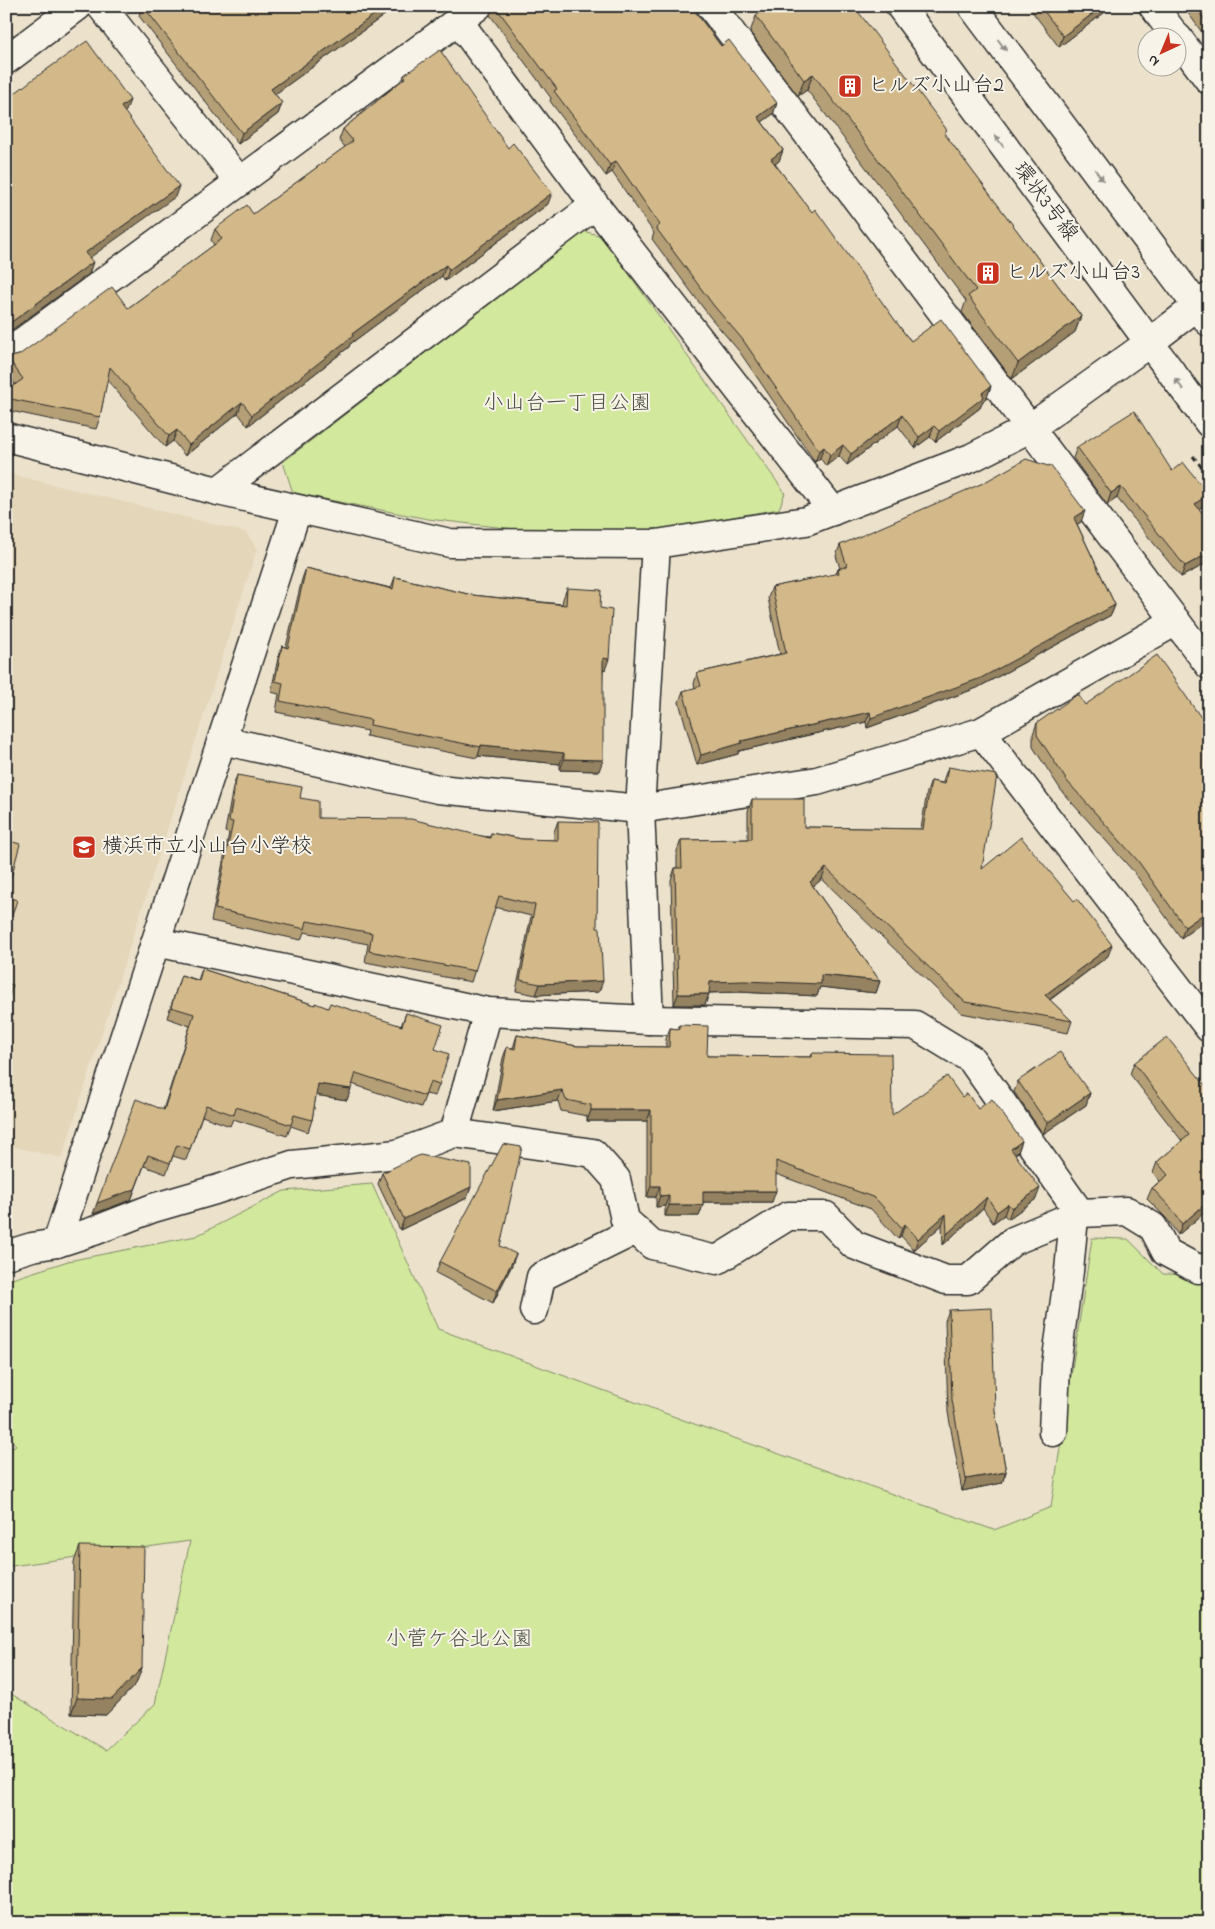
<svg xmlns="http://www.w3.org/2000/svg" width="1215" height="1929" font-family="'Indie Flower','Klee One',sans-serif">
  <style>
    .built { fill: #e4d6b8 }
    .green { fill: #d2e89d; stroke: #7e8a64 }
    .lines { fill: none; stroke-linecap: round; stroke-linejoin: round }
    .street-casing { stroke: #2b2b2b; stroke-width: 31 }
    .secondary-casing { stroke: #2b2b2b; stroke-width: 31 }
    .path { stroke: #2b2b2b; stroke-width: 3; stroke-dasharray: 5 4; stroke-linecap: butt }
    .street { stroke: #f7f3e8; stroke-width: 28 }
    .secondary { stroke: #f7f3e8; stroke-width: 28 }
    .wall { fill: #b59f76; stroke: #2b2b2b }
    .shaded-wall { fill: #948260; stroke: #2b2b2b }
    .building { fill: #d3b989; stroke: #2b2b2b }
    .oneway { fill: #918f8a }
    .labels { text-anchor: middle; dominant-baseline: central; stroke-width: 4; stroke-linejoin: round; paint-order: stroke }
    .poi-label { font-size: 21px; fill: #2b2b2b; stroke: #f7f3e8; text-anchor: start }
    .street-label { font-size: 21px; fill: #2b2b2b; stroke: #f7f3e8 }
    .park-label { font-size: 21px; fill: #4c5142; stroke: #f7f3e8 }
  </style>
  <rect width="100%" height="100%" fill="#ece2cc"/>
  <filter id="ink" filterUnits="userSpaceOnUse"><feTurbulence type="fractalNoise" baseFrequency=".02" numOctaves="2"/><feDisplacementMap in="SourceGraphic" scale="10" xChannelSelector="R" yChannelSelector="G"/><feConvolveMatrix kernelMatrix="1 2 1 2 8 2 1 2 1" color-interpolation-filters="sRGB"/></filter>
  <g filter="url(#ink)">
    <path class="built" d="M6,473L246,532L257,549L62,1158L6,1145Z"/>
    <g class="green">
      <path d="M583,231L602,236L785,493L779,509L658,530L531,531L428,519L293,493L283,462Z"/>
      <path d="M372,1184L438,1329L686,1421L994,1530L1051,1507L1092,1238L1128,1239L1163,1274L1209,1275V1923H6V1691L106,1750L155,1704L190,1541L12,1566L6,1562V1451L16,1445L6,1435V1281L68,1261L196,1236L284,1191Z"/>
    </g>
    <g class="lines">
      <g class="street-casing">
        <g id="street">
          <path d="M101,6L239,181"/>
          <path d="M711,6L1209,665"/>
          <path d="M1153,6L1177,38"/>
          <path d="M459,22L595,205L833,511"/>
          <path d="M1178,38L1209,80"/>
          <path d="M6,60L78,6"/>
          <path d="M6,354L478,6"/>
          <path d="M6,437L218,491L450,543L656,544L806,521L971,458L1030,428L1149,343"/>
          <path d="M218,491L595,205"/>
          <path d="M981,732L1209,1028"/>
          <path d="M222,740L438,789L640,809L817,781L981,732L1176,621"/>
          <path d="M156,942L488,1012L649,1020L915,1025L971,1059L1080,1213"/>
          <path d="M649,1020L640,809L656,544"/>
          <path d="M454,1133L488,1012"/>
          <path d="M57,1243L297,510"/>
          <path d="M6,1255L32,1247L57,1243L94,1231L153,1208L215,1190L292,1165L397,1154L454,1133L593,1153L616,1179L625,1220L652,1245L717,1260L788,1216H826L854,1245L946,1280H968L1013,1241L1080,1213L1127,1211L1153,1227L1166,1252L1198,1269L1209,1267"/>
          <path d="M534,1310L541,1277L636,1230"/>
          <path d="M1053,1432L1056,1365L1069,1271L1074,1217"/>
        </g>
      </g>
      <g class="secondary-casing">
        <g id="secondary">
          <path d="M900,6L1209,423"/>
          <path d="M972,6L1209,322"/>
          <path d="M1149,343L1209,297"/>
        </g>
      </g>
      <path class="path" d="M1193,456L1209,477"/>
      <use href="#street" class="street"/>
      <use href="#secondary" class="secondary"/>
    </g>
    <g class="wall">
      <path d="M142,6H397L275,94L282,103L278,114L238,144L139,16Z"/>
      <path d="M493,6H691L721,46L777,103L773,114L762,122L783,150L779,161L775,164L905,334L911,341L991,386L987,397L983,401L980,408L935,442L930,437L915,448L898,426L847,465L839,456L826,466L820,458L815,462L739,351L710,317L652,239L654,233L612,172L606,176L550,101L551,98L490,15Z"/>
      <path d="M1028,6H1113L1059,47Z"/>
      <path d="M1183,6H1209V42Z"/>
      <path d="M756,16L945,135L1081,316L1075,332L1012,379L962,312L966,301L883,190L807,90L798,96L750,32Z"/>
      <path d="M404,75L548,204L445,281L442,276L350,344L349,347L248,426L238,413L185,456L173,441L165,447L107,380L100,417L96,429L6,410V391L15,384L6,372V363L8,358L19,355L128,308L214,245L211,240L215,229L253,214L345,147L339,140L343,129L403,79Z"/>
      <path d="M1077,447L1172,471L1204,505L1199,509L1207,530L1209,532V562L1181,577L1117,498L1107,505L1073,458Z"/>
      <path d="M1081,522L1077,524L1115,605L1111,615L977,688L867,728L866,722L739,751L738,754L697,765L679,702L683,691L695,688L694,684L697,673L780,654L768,598L772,587L836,574L838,569L840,568L836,556L840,545Z"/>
      <path d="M306,568L391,588L395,577L472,595L562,604L563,599L567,588L600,608L605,670H603L599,771L560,770V764L478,756L477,758L366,736L367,731L276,712L279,694L271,692L278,658L282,646L286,647L302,579Z"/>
      <path d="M1085,705L1209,729V918L1181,938L1134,872L1063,793L1033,747V734L1037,723Z"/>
      <path d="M948,767L982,869L1108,956L1050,1000L1072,1021L1068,1033L961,1013L822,879L813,886L880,981L876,993L820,987L817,996L739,992L709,993L705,1005H674L671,880L675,868H677V851L681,840L748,839V811L752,799L804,827L921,829L927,792L931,781L943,783L944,778Z"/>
      <path d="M237,775L300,798L318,818L490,837L491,833L522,839L554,840V832L558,821L597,928L599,992L536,995L516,991L531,916L495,907L471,982L365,962L368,944L304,932L301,940L211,921L229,833L225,832L233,787Z"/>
      <path d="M202,969L315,1005L401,1026L406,1013L435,1049L439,1085L435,1096L426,1094L421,1107L352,1084L347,1100L316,1095L312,1120L308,1132L291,1126L287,1136L233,1119L230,1126L202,1116L186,1160L173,1156L166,1174L144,1166L131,1200L93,1214L163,1110L190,1026L167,1018L181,975L198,980Z"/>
      <path d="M679,1025L707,1056L811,1057L812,1053L892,1115L962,1097L1022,1141L1018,1152L1015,1154L1036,1199L1008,1219L1004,1215L993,1223L983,1208L943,1245L942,1225L914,1250L901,1236L898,1239L871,1209L776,1174L772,1202H703V1205L699,1216H665V1206L656,1207V1197H647V1121H587V1116L561,1111L558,1101L493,1111L503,1058L507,1047L513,1048L517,1035L577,1046L666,1047V1039L670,1028L678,1029Z"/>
      <path d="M1134,1063L1209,1090V1209L1178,1235L1167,1219L1147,1199L1152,1188L1160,1181L1153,1173L1157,1162L1182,1141L1130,1074Z"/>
      <path d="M1018,1081L1090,1093L1086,1105L1043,1134L1014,1092Z"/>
      <path d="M382,1173L471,1187L467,1198L400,1230L378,1184Z"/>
      <path d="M500,1246L512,1265L493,1303L436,1273L440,1262Z"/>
      <path d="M949,1310L995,1411L1006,1472L1002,1483L962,1491L948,1412L945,1321Z"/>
      <path d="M80,1546L136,1684L106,1715L71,1714L74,1562Z"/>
    </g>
    <g class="shaded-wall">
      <path d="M6,6H12L6,11Z"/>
      <path d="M386,6H397L267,100L271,89Z"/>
      <path d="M1103,6H1113L1059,47L1063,36Z"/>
      <path d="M813,74L807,90L798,96L804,80Z"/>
      <path d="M130,100L126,111L117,118L121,107Z"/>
      <path d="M282,103L278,114L238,144L242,133Z"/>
      <path d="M777,103L773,114L754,128L758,117Z"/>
      <path d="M783,150L779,161L767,170L771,159Z"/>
      <path d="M616,161L612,172L606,176L610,165Z"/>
      <path d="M179,186L175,197L81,264L85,253Z"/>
      <path d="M552,193L548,204L445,281L449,270Z"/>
      <path d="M93,262L89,274L6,334V326Z"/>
      <path d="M446,265L442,276L350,344L349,347L248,426L252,415L352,334Z"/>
      <path d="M1081,316L1075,332L1012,379L1018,363Z"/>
      <path d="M991,386L987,397L983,401L980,408L935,442L939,431L982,393Z"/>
      <path d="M242,402L238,413L185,456L189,445Z"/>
      <path d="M902,415L898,426L847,465L851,454Z"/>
      <path d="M934,426L930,437L915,448L919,437Z"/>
      <path d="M177,430L173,441L165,447L169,436Z"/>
      <path d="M843,445L839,456L826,466L830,455Z"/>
      <path d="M824,447L820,458L815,462L819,451Z"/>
      <path d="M1121,487L1117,498L1107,505L1111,493Z"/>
      <path d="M1208,494L1204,505L1191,515L1195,504Z"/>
      <path d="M1085,511L1081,522L1070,529L1074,518Z"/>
      <path d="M1209,523V526L1206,534L1204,527Z"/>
      <path d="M1209,553V562L1181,577L1185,566Z"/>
      <path d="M1115,605L1111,615L977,688L867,728L871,718Z"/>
      <path d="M603,658L609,659L605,670L599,669Z"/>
      <path d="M870,712L866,722L739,751L738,754L697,765L701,755L741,741Z"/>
      <path d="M481,745L564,753L560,764L478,756Z"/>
      <path d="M564,759L603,760L599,771L560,770Z"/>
      <path d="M826,868L822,879L806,893L810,882Z"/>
      <path d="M1209,910V918L1181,938L1185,927Z"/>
      <path d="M1112,945L1108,956L1041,1006L1045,995Z"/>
      <path d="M821,975L880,981L876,993L820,987L817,996L739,992L706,993L710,982Z"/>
      <path d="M603,981L599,992L536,995L540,984Z"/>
      <path d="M678,994H709L705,1005H674Z"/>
      <path d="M318,1084L351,1089L347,1100L314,1095Z"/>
      <path d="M562,1090L558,1101L493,1111L497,1100Z"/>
      <path d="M1090,1093L1086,1105L1043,1134L1047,1123Z"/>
      <path d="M591,1110H651L647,1121H587Z"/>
      <path d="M1022,1141L1018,1152L1007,1160L1011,1149Z"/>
      <path d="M148,1155L131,1200L93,1214L97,1203Z"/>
      <path d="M651,1186H660L656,1197H647Z"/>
      <path d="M471,1187L467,1198L400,1230L404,1219Z"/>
      <path d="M1040,1188L1036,1199L1008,1219L1012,1208Z"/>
      <path d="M703,1191H776L772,1202H699Z"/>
      <path d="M669,1195L665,1206L656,1207L660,1196Z"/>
      <path d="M987,1197L983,1208L943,1245L947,1234Z"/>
      <path d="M1209,1201V1209L1178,1235L1182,1224Z"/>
      <path d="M1008,1204L1004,1215L993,1223L997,1212Z"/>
      <path d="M669,1205H703L699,1216H665Z"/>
      <path d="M946,1214L942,1225L914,1250L918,1239Z"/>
      <path d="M905,1224L901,1236L898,1239L902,1228Z"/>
      <path d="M516,1254L512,1265L493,1303L497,1291Z"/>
      <path d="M1006,1472L1002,1483L962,1491L966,1479Z"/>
      <path d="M142,1668L136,1684L106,1715L71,1714L77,1698Z"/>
    </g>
    <g class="building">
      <path d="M143,6H386L271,89L282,103L242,133Z"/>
      <path d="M495,6H691L721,46L729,40L777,103L758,117L783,150L771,159L812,212L815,209L905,334L911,341L941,319L991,386L982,393L984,397L939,431L934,426L919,437L902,415L851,454L843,445L830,455L824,447L819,451L743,340L714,306L656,228L660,225L616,161L610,165L554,91L557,89Z"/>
      <path d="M769,6H854L947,130L944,133L1081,316L1018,363L968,296L976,290L889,174L813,74L804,80L756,16Z"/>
      <path d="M1040,6H1103L1063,36Z"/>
      <path d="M1195,6H1209V26Z"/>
      <path d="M87,41L130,100L121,107L179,186L85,253L93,262L6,326V100L32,80Z"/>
      <path d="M440,50L508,148L513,143L552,193L449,270L446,265L352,334L353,336L252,415L242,402L189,445L177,430L169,436L110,367L100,417L6,398V391L23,379L8,358L19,355L112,287L128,308L222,239L215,229L247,205L253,214L353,141L343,129L406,77L404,75Z"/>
      <path d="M1134,411L1172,471L1183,462L1208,494L1195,504L1209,521V523L1204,527L1209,532V553L1185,566L1121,487L1111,493L1077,447Z"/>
      <path d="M1026,459L1048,466L1050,465L1085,511L1074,518L1115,605L981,678L871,718L870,712L741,741L742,743L701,755L683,691L701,686L697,673L786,653L772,587L839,573L838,569L847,566L840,545L983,483Z"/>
      <path d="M306,568L393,589L395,577L472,595L566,605L567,588L601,590L600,608L612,610L609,659L603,658V760L564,759V753L481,745V747L370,725L371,720L280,701L283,683L275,681L282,646L288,648Z"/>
      <path d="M1157,655L1209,729V910L1185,927L1138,861L1067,781L1037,735V723L1078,694L1085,705Z"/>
      <path d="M948,767L997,775L982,869L1021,837L1074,901L1077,899L1112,945L1045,995L1072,1021L965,1002L826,868L810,882L880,981L821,975V984L744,981L710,982L709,994H678L675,868H682L681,840L752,839V799H804V827L923,829L931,781L945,784Z"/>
      <path d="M237,775L302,787L300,798L318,801V818L411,819L490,838L491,833L522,839L558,840V821L598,822L597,928H600L603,981L540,984L520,980L535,905L499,896L475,971L369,951L372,933L307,921L305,929L215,909L233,822L229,821Z"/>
      <path d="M6,840L20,844L6,897L17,900L6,934Z"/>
      <path d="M202,969L315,1005V1003L328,1008L330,1003L402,1026L406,1013L443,1025L435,1049L449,1054L439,1085L430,1082L425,1096L356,1073L351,1089L318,1084L312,1120L294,1115L291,1125L236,1107L234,1115L206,1105L190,1149L177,1145L170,1163L148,1155L135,1189L97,1203L136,1099L164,1110L194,1014L171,1007L181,975L199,981Z"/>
      <path d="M6,983L13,985L6,1005Z"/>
      <path d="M679,1025L708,1026L707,1056L812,1057V1053L891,1054L892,1115L947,1076L962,1097L967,1093L978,1109L992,1099L1022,1141L1011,1149L1040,1188L1012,1208L1008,1204L997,1212L987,1197L947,1234L946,1214L918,1239L905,1224L902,1228L875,1198L776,1161V1191H703V1205H669V1195L660,1196V1186H651V1110H591V1105L566,1100L562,1090L497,1100L507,1047L515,1049L517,1035L577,1046L669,1047L670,1028L679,1029Z"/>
      <path d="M1167,1037L1209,1090V1201L1182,1224L1171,1208L1152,1188L1168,1175L1157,1162L1189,1135L1134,1063Z"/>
      <path d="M1060,1052L1090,1093L1047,1123L1018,1081Z"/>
      <path d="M503,1144L522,1147L500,1246L516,1254L497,1291L440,1262Z"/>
      <path d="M420,1155L471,1165V1187L404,1219L382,1173Z"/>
      <path d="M992,1308L995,1411L1006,1472L966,1479L952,1400L949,1310Z"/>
      <path d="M80,1546L144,1547L142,1668L112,1699L77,1698Z"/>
    </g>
    <defs><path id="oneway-solid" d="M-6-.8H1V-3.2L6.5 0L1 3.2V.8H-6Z" transform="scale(1.25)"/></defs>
    <g class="oneway">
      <use href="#oneway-solid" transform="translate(1002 45) rotate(53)"/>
      <use href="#oneway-solid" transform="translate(999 141) rotate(-127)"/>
      <use href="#oneway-solid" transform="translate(1099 175) rotate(53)"/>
      <use href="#oneway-solid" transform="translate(1179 384) rotate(-127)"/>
    </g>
  </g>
  <defs>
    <g id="building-square" transform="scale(1.25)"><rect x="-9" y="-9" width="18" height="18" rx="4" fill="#c8321e" stroke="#f7f3e8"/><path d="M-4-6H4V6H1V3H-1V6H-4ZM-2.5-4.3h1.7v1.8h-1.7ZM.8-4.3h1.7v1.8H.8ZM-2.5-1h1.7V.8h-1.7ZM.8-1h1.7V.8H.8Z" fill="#fff"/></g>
    <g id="school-square" transform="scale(1.25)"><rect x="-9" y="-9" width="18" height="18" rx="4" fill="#c8321e" stroke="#f7f3e8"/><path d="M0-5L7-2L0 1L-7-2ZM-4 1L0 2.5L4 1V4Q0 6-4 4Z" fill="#fff"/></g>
  </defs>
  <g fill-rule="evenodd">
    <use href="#building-square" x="850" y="86"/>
    <use href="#building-square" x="988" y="273"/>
    <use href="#school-square" x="84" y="847"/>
  </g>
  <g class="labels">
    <g class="poi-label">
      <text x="868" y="86">ヒルズ小山台2</text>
      <text x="1006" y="273">ヒルズ小山台3</text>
      <text x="102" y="847">横浜市立小山台小学校</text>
    </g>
    <g class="street-label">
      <text transform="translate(1045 202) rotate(53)">環状3号線</text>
    </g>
    <g class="park-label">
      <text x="567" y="404">小山台一丁目公園</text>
      <text x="459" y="1640">小菅ケ谷北公園</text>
    </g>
  </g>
  <rect width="1215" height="1929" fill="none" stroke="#f7f3e8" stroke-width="25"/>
  <rect x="12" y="12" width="1190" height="1904" fill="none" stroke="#2b2b2b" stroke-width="2" filter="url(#ink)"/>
  <g transform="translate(1162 52) rotate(224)"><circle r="24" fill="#f7f3e8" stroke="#a5a39c"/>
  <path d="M0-4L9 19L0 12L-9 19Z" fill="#c8321e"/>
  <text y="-8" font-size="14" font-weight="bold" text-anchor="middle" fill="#2b2b2b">N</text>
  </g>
</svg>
